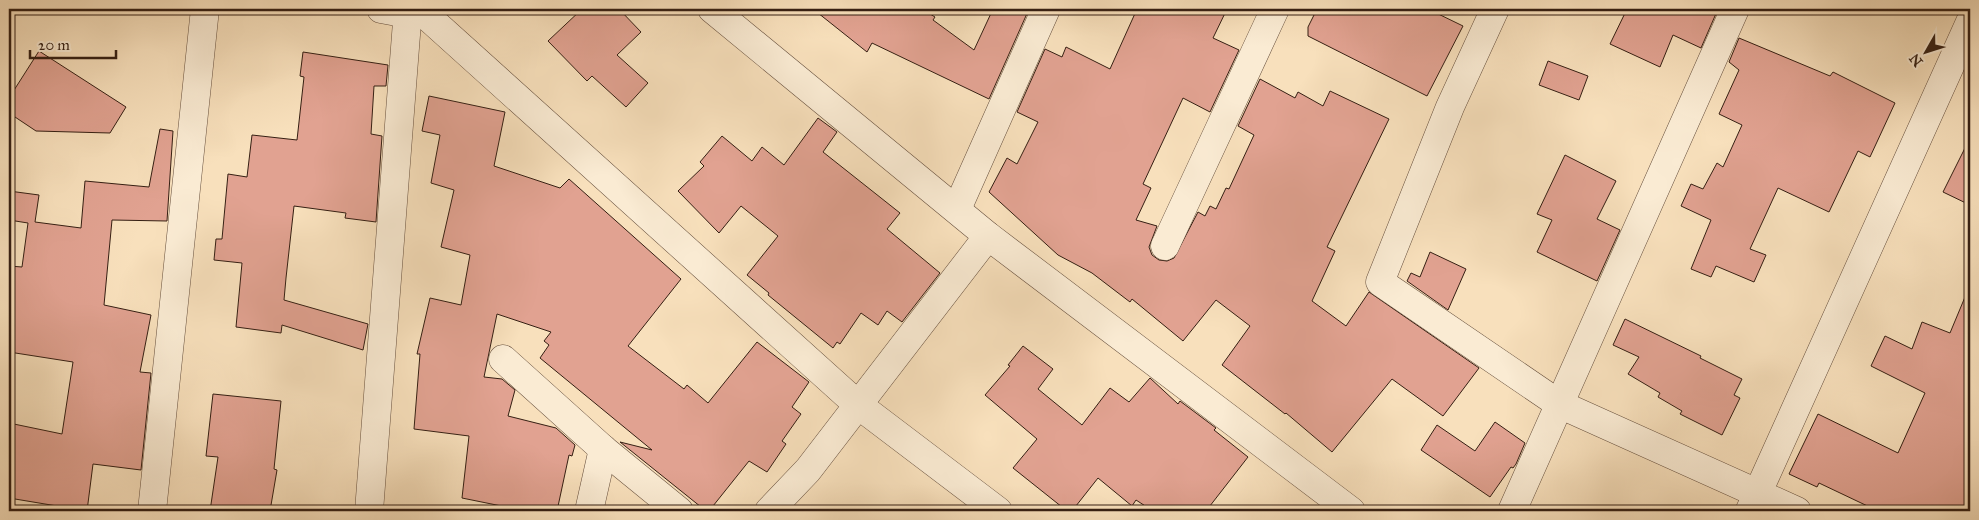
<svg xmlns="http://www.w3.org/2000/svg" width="1979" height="520" font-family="'IM FELL Great Primer',serif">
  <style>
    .building { fill: #e1a291; stroke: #351f13 }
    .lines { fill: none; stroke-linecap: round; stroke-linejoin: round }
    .minor-casing { stroke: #664f3d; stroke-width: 29 }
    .minor { stroke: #faebd3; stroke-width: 28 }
  </style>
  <rect width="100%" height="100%" fill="#f8e0bc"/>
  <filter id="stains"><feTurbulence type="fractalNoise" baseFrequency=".004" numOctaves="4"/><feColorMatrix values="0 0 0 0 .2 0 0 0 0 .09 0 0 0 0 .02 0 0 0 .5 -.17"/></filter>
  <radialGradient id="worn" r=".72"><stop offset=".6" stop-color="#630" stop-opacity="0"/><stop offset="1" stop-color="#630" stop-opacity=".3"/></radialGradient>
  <g class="building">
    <path d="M582,9H619L641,32L617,55L648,83L626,107L592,76L587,81L548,41Z"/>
    <path d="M813,9H922L935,17L933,20L974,50L993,9H1029L989,99L872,43L867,52Z"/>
    <path d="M1137,9H1227L1213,38L1239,50L1210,112L1183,98L1143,184L1151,188L1136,220L1157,226L1149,247L1152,255L1159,260L1167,261L1174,258L1198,212L1205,216L1210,206L1216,209L1226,188L1229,189L1254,135L1238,126L1260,79L1295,98L1298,92L1323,106L1330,91L1389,119L1327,247L1335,251L1312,301L1346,326L1369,292L1479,368L1443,416L1392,379L1332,452L1286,413L1285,414L1222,365L1250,326L1216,300L1183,341L1132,299L1130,302L1092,273L1058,255L989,192L1007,158L1017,164L1038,122L1017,112L1045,49L1062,57L1066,47L1110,69Z"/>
    <path d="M1317,9H1428L1463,26L1427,96L1308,36V27Z"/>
    <path d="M1627,9H1718L1701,48L1673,35L1660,67L1610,44Z"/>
    <path d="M1739,38L1830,76L1833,72L1895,103L1870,157L1858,151L1829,212L1778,188L1750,249L1766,255L1754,282L1716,266L1711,277L1691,269L1711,220L1681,206L1691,184L1703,189L1717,163L1723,167L1742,125L1719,114L1739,70L1729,62Z"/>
    <path d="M39,51L126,107L110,133L36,131L9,113V98Z"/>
    <path d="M303,52L388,65L386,86H374L371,134L382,136L376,222L345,218L346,213L294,206L286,278L284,300L368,324L363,350L282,325L281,333L236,327L242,263L214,260L216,239H222L228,174L247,177L252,135L297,140L304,77L300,76Z"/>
    <path d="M1548,61L1588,76L1579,100L1539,85Z"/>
    <path d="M429,96L505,112L494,166L560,188L569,179L681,279L628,346L684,389L687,385L708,403L757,342L809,382L792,407L801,414L782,441L786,444L767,472L749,461L709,511H706L620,442L652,450L540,358L549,345L544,341L551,332L497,314L484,377L502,379L515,390L508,416L556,428L575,445L572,456L569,455L557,511H526L462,498L469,436L414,429L420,354H417L430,298L461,305L470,255L441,247L454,190L431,183L440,135L422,131Z"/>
    <path d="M818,118L837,132L823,152L900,213L887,229L940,273L902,322L887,311L878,325L861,313L840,344L837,342L833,348L768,295L769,293L747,275L778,236L741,206L719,233L678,191L704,166L700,162L722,136L752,161L762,147L784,165Z"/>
    <path d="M160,129L173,131L167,221L112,220L104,305L151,315L140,372L151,373L141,470L93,464L87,511L9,498V423L62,434L73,362L9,352V266L22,267L28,223L9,220V191L39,195L35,222L81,228L85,181L149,187Z"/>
    <path d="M1970,138V205L1943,192Z"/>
    <path d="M1565,155L1616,181L1597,219L1620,230L1597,281L1537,252L1552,220L1537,214Z"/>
    <path d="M1430,252L1466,269L1448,310L1407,281L1411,273L1420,277Z"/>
    <path d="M1970,285V498L1964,511H1878L1819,483L1817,487L1789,474L1818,414L1898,453L1925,393L1871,366L1885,336L1912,349L1922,322L1950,333Z"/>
    <path d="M1625,319L1701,356L1700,358L1742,379L1734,395L1740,398L1722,435L1680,414L1682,411L1658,397L1660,393L1628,374L1639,357L1613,345Z"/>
    <path d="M1023,346L1053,369L1038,389L1082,425L1110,388L1129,402L1150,378L1178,404L1180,401L1216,428L1214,430L1248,457L1206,511H1153L1136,500L1132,506L1098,478L1072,511H1067L1013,468L1037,439L985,395L1010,366L1008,365Z"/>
    <path d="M213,394L281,401L274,469L277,470L270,511H210L218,457L206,456Z"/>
    <path d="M1495,422L1525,443L1516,464L1513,468L1511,467L1490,497L1421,450L1437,425L1475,451Z"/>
  </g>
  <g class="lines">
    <g class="minor-casing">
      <g id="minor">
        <path d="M381,9L408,14"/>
        <path d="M419,9L857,404L998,511"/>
        <path d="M712,9L988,236L1351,511"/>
        <path d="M1495,9L1450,107L1380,282L1559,404L1797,511"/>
        <path d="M957,209L1046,9"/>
        <path d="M1165,246L1275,9"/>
        <path d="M503,359L603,449L679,511"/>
        <path d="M1750,510L1970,22"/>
        <path d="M152,511L205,9"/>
        <path d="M369,511L408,9"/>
        <path d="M589,511L603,449"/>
        <path d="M769,511L808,470L988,236"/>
        <path d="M1512,511L1735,9"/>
      </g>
    </g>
    <use href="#minor" class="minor"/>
  </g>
  <rect width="1979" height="520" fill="none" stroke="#f8e0bc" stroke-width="30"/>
  <rect x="10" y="10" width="1959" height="500" fill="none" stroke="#351f13" stroke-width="2.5"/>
  <rect x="15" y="15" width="1949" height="490" fill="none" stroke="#351f13"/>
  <g transform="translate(1926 52) rotate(231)" stroke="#faebd3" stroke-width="4" paint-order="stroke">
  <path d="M0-4L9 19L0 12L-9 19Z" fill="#351f13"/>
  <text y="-8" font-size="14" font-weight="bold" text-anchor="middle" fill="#351f13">N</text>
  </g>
  <path d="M30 50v8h86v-8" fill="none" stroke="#351f13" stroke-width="2.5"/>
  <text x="38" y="50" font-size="15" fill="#351f13" stroke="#faebd3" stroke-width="4" paint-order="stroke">20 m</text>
  <rect width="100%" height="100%" filter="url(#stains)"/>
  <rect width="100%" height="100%" fill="url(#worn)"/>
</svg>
